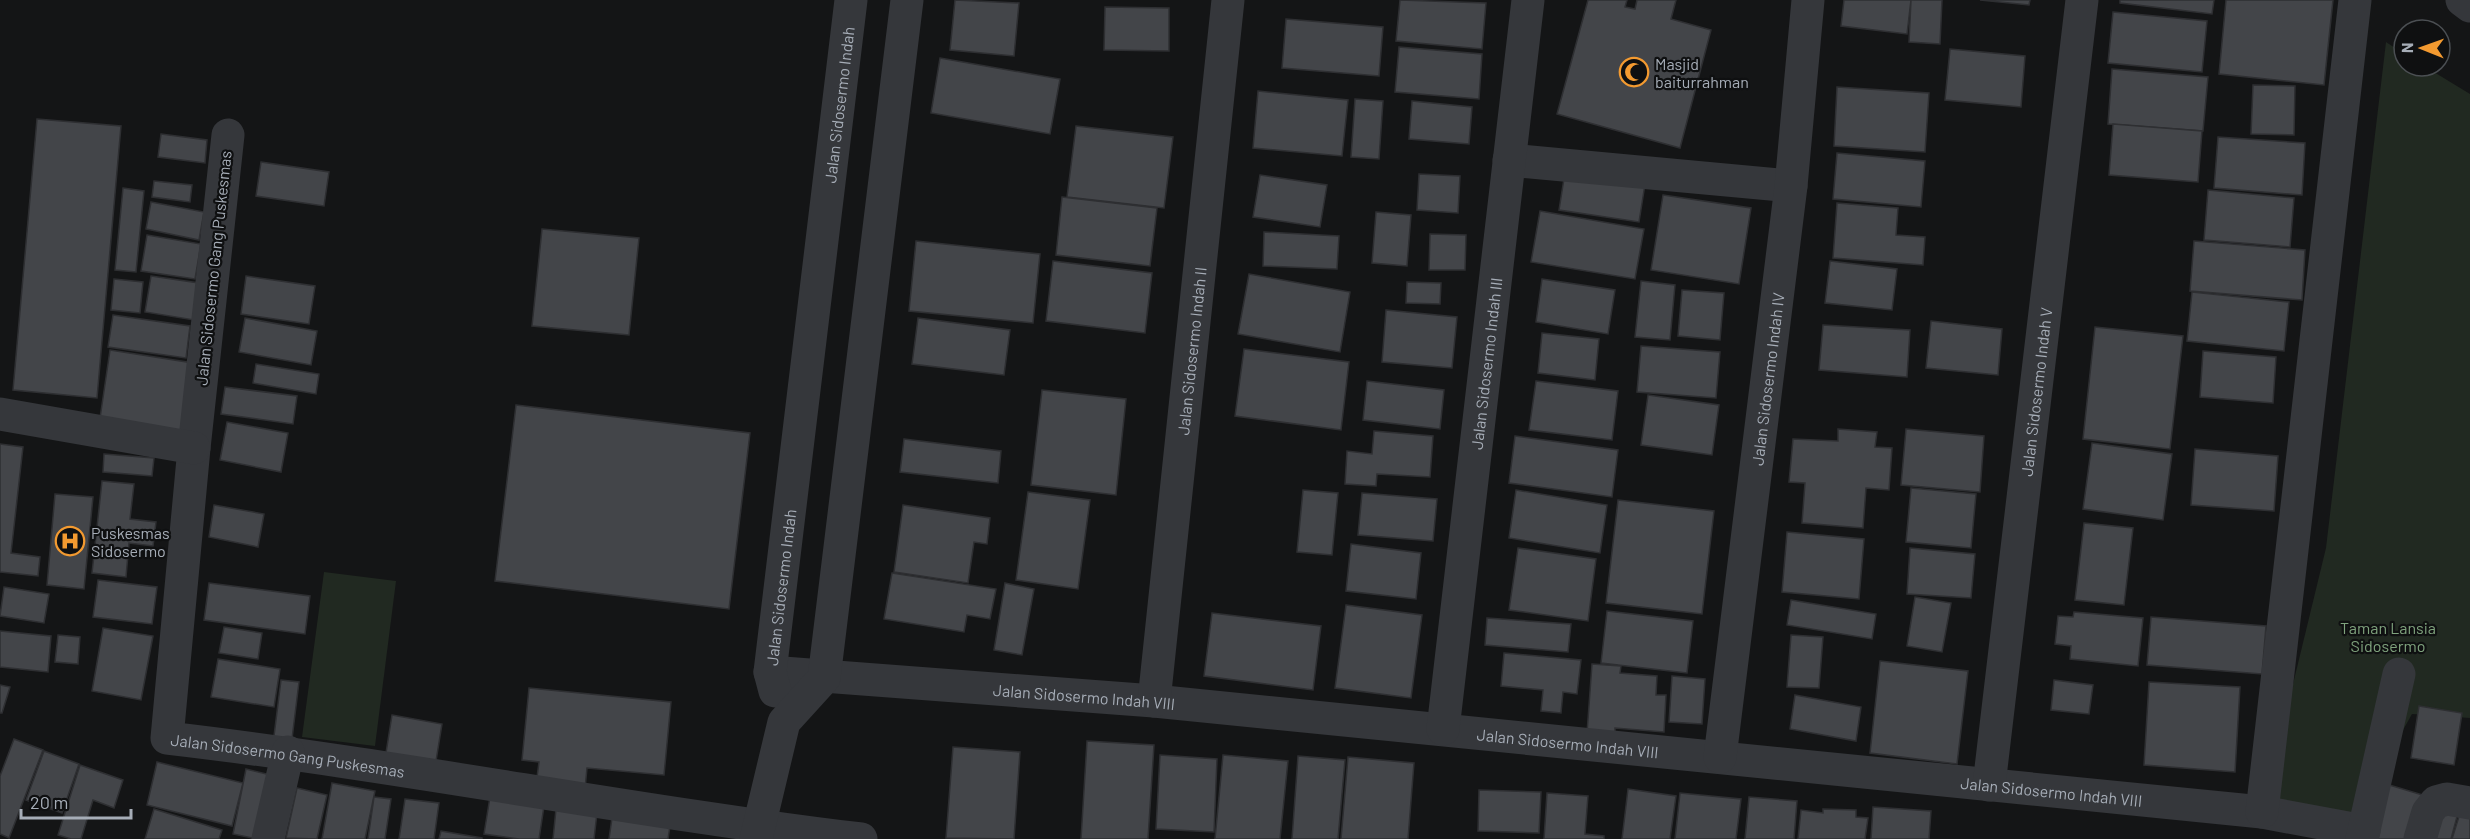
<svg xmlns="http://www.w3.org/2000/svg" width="2470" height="839" font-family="Barlow,sans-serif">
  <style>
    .green { fill: #212921 }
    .building { fill: #434549; stroke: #2e2f32; stroke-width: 1.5 }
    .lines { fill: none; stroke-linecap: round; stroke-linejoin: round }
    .minor { stroke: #35373b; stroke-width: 33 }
    .labels { text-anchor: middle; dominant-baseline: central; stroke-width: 4.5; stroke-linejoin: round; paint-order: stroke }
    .poi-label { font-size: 16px; fill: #a6adb7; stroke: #0f1011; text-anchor: start }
    .street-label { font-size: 16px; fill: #a6adb7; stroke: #0f1011 }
    .park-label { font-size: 16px; fill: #7fa27d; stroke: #0f1011 }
  </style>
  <rect width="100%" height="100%" fill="#141516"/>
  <g class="green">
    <path d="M2386,42L2404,54V66H2424L2470,94V718L2412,714L2348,828L2262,812L2326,548Z"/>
    <path d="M324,572L396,581L375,746L302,737Z"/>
  </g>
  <g class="building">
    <path d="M955,0L1019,3L1014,56L950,50Z"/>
    <path d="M1400,0L1486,3L1482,49L1396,41Z"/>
    <path d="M1588,0H1627L1625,7L1635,9L1637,0H1676L1671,19L1711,30L1680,148L1557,114Z"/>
    <path d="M1844,0H1911L1907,34L1841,26Z"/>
    <path d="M1911,0H1942L1940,44L1909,42Z"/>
    <path d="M1980,0H2030L2029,5Z"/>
    <path d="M2120,0H2214L2212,14L2120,3Z"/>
    <path d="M2226,0H2333L2324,85L2219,74Z"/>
    <path d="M1105,7L1169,8V51L1104,50Z"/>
    <path d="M2113,12L2207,21L2202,72L2108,63Z"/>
    <path d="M1286,19L1383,27L1379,76L1282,68Z"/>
    <path d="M1399,47L1482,54L1479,99L1395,92Z"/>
    <path d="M1950,49L2025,56L2021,107L1945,100Z"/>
    <path d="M940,58L1060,79L1050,134L931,113Z"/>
    <path d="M2112,69L2208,77L2203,131L2108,124Z"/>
    <path d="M2253,85L2295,86L2294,135L2251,134Z"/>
    <path d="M1837,87L1929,93L1925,152L1834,146Z"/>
    <path d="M1258,91L1348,100L1342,156L1253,148Z"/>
    <path d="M1355,99L1383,101L1379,159L1351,157Z"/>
    <path d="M1412,101L1472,107L1469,144L1409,139Z"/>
    <path d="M37,119L121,126L97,398L13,390Z"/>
    <path d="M2113,124L2202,131L2198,182L2109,175Z"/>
    <path d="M1076,126L1173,137L1164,208L1067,197Z"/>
    <path d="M161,134L207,140L205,163L158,157Z"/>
    <path d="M2218,137L2305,143L2302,195L2214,188Z"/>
    <path d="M1837,153L1925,161L1921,207L1833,199Z"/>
    <path d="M261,162L329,172L324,206L256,196Z"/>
    <path d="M1566,166L1646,178L1639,222L1559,210Z"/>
    <path d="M1419,174L1460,176L1458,213L1417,210Z"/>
    <path d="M1260,175L1327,185L1320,227L1253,217Z"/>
    <path d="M154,181L192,185L190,202L152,197Z"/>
    <path d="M123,188L144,191L136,272L115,270Z"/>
    <path d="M2208,190L2294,198L2290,247L2204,240Z"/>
    <path d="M1663,195L1751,208L1739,284L1651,270Z"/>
    <path d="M1062,197L1157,208L1150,266L1056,255Z"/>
    <path d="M151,202L204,212L199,240L146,229Z"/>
    <path d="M1837,203L1898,208L1896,235L1925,237L1923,265L1833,258Z"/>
    <path d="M1540,211L1644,229L1635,279L1531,262Z"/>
    <path d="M1376,212L1411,215L1407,266L1372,263Z"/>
    <path d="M542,229L639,238L629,335L532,326Z"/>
    <path d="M1264,232L1339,236L1337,269L1263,266Z"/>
    <path d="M1430,234L1466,235L1465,270H1429Z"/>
    <path d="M147,235L201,244L195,279L141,271Z"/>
    <path d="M916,241L1040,254L1033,323L909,311Z"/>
    <path d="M2194,241L2305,250L2302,300L2190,291Z"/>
    <path d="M1053,261L1152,273L1145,333L1046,321Z"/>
    <path d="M1830,261L1897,269L1892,310L1825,303Z"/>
    <path d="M1249,274L1350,292L1340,352L1238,334Z"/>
    <path d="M151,276L199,283L194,320L145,312Z"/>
    <path d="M246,276L315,286L309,324L241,314Z"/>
    <path d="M114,279L143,282L140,313L111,310Z"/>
    <path d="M1542,279L1615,290L1608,334L1536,322Z"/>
    <path d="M1641,281L1675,285L1670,340L1635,337Z"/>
    <path d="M1407,282L1441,283L1440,304L1406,303Z"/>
    <path d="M1682,290L1724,293L1720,340L1678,336Z"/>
    <path d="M2192,292L2289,302L2284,351L2187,341Z"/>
    <path d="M1386,310L1457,317L1452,368L1382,362Z"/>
    <path d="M113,315L190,326L186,358L108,347Z"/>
    <path d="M245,318L317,331L311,365L239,352Z"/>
    <path d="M918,318L1010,330L1004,375L912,364Z"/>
    <path d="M1931,321L2002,329L1998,375L1926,368Z"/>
    <path d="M1823,325L1910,330L1907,377L1819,370Z"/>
    <path d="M2095,327L2183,336L2170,449L2083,439Z"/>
    <path d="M1542,333L1599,339L1595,380L1538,373Z"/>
    <path d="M1641,346L1720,352L1716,398L1637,392Z"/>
    <path d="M1244,349L1349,362L1341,430L1235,416Z"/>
    <path d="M110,350L193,363L182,438L99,425Z"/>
    <path d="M2203,351L2276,357L2273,403L2200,397Z"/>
    <path d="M256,364L319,374L316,394L253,383Z"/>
    <path d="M1367,381L1444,390L1440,429L1363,420Z"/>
    <path d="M1536,381L1618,391L1612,440L1529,430Z"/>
    <path d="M225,387L297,396L293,424L221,414Z"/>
    <path d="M1042,390L1126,399L1116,495L1031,485Z"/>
    <path d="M1648,395L1719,405L1712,455L1641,445Z"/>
    <path d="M516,405L750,433L729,609L495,581Z"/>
    <path d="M227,422L288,433L281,472L220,460Z"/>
    <path d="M1838,429L1877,432L1875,447L1892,448L1889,490L1866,488L1863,528L1802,523L1805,483L1789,482L1793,439L1838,441Z"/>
    <path d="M1906,429L1984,436L1980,492L1901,485Z"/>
    <path d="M1374,431L1433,436L1430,477L1377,474L1376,486L1345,484L1347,451L1372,454Z"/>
    <path d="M1515,436L1618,450L1612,497L1509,483Z"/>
    <path d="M904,439L1001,451L998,483L900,472Z"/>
    <path d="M2092,443L2172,454L2163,520L2083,509Z"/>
    <path d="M0,444L23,447L11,553L40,557L38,576L0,572Z"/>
    <path d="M2195,449L2278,456L2274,511L2191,505Z"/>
    <path d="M104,454L154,458L152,476L103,472Z"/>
    <path d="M102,481L134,484L130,519L156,522L153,546L129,543L126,577L92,573Z"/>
    <path d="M1911,488L1976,494L1971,548L1906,542Z"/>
    <path d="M1303,490L1338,493L1332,555L1297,552Z"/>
    <path d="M1516,490L1607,505L1600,553L1509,538Z"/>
    <path d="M1028,492L1090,500L1078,589L1016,580Z"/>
    <path d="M1362,493L1437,499L1433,541L1358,535Z"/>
    <path d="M55,494L93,497L84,589L47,585Z"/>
    <path d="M1618,500L1714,511L1702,614L1606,603Z"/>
    <path d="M214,505L264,514L258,547L209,537Z"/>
    <path d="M903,505L990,518L987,544L974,542L968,583L894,572Z"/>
    <path d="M2084,523L2133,528L2124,605L2075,600Z"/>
    <path d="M1787,532L1864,539L1859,599L1782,592Z"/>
    <path d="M1351,544L1421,553L1416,599L1346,591Z"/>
    <path d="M1518,548L1596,559L1588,621L1509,610Z"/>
    <path d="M1910,548L1975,554L1971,598L1907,594Z"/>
    <path d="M892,573L996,589L990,619L967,615L964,632L884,619Z"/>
    <path d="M98,580L157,587L152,624L93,617Z"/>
    <path d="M209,583L310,596L305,634L204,620Z"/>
    <path d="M1005,583L1034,589L1022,655L994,650Z"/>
    <path d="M4,587L49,594L44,623L0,616Z"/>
    <path d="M1915,597L1951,603L1942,652L1907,646Z"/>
    <path d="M1791,600L1876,614L1872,639L1787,625Z"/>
    <path d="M1346,605L1422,615L1411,698L1335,688Z"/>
    <path d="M1607,611L1693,621L1687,673L1601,663Z"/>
    <path d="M2074,612L2143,618L2138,666L2070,659L2071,646L2055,644L2058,616L2073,617Z"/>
    <path d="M1212,613L1321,626L1313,690L1204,676Z"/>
    <path d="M2151,617L2266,626L2262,674L2147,665Z"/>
    <path d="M1487,618L1571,624L1568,652L1485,645Z"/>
    <path d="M224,627L262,633L258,659L219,653Z"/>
    <path d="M103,628L153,636L141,700L92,691Z"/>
    <path d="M0,631L51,636L48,672L0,667Z"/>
    <path d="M58,635L80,637L78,664L55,662Z"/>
    <path d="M1791,635L1823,637L1819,688L1787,687Z"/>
    <path d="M1504,653L1581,660L1577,694L1563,692L1561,713L1541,711L1543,690L1501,686Z"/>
    <path d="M218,659L280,669L274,707L211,697Z"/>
    <path d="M1880,661L1968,671L1957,764L1870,753Z"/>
    <path d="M1592,664L1621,666L1620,673L1657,676L1656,695H1666L1664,732L1615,728V735L1587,733Z"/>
    <path d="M1672,676L1705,679L1702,724L1669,722Z"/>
    <path d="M281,680L299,682L291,747L273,744Z"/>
    <path d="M2054,680L2093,685L2089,714L2051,710Z"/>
    <path d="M2149,682L2240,687L2235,772L2144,765Z"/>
    <path d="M0,685L10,687L2,713H0Z"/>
    <path d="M529,688L671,702L664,775L587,768L585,789L536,785L539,762L522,760Z"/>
    <path d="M1795,695L1861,707L1856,741L1790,729Z"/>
    <path d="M2419,706L2462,713L2454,765L2411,758Z"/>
    <path d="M392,715L442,724L436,761L386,753Z"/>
    <path d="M14,739L43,750L9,838L0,834V776Z"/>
    <path d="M1087,741L1154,745L1148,839H1081Z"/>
    <path d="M953,747L1020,752L1014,839L946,838Z"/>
    <path d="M44,751L79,764L62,813L26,800Z"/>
    <path d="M1160,755L1217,759L1214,832L1156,829Z"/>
    <path d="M1223,755L1288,761L1280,839H1215Z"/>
    <path d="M1298,756L1345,760L1338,839H1292Z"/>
    <path d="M1348,757L1414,763L1408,839H1341Z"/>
    <path d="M157,762L243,783L232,826L147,805Z"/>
    <path d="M80,765L123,780L114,808L93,800L81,839H71L58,835Z"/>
    <path d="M246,769L279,777L257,839L233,834Z"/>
    <path d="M332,783L375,791L365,839H322Z"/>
    <path d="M2386,784L2426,796L2414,839H2371Z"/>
    <path d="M297,788L327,795L317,839L286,838Z"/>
    <path d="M1628,789L1676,796L1670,839H1622Z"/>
    <path d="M1479,790L1541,792L1539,833L1478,831Z"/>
    <path d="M1547,793L1588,796L1585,834L1604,836V839H1544Z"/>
    <path d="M1680,793L1741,799L1736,839H1675Z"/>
    <path d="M374,797L391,799L385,839H368Z"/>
    <path d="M490,797L544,806L539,839H519L484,834Z"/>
    <path d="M1749,797L1797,801L1794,839H1745Z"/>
    <path d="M405,799L439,803L434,839H399Z"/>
    <path d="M2434,806L2458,813L2451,839H2425Z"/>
    <path d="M1873,807L1931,811L1929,839H1871Z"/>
    <path d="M154,809L222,830L219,839H145Z"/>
    <path d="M556,809L597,813L594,839H553Z"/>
    <path d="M1823,809L1856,810V817L1868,818L1865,839H1798L1801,810L1823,813Z"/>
    <path d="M2461,810L2470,813V839H2452Z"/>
    <path d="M612,818L670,826L668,839H609Z"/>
    <path d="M441,831L482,838V839H439Z"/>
  </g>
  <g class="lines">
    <g class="minor">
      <path d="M2462,0L2470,6"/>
      <path id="s1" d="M228,135L194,448L167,738C399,765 629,811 861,839"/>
      <path d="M1509,160L1791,186"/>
      <path d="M0,414L194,448"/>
      <path id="s2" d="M770,672L1154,701L2262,812L2364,831"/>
      <path id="s3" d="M775,691L770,672L851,0"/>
      <path id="s4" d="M1154,701L1228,0"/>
      <path id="s5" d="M1443,729L1528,0"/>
      <path id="s6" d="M1720,757L1791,186L1808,0"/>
      <path id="s7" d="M1989,785L2082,0"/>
      <path d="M2262,812L2355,0"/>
      <path d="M268,839L288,752"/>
      <path d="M756,839L784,722L824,678L907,0"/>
      <path d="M2362,839L2399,674"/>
      <path d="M2420,839L2428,812L2436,802L2447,799L2470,803"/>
    </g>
  </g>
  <defs>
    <g id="mosque-ring" transform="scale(1.5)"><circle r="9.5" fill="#0f1011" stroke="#f39a30" stroke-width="1.5"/><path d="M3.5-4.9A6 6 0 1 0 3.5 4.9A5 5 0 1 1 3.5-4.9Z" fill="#f39a30"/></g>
    <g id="hospital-ring" transform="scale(1.5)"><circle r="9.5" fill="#0f1011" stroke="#f39a30" stroke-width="1.5"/><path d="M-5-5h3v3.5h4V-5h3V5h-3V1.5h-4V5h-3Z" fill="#f39a30"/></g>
  </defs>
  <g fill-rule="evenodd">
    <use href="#mosque-ring" x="1634" y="72"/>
    <use href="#hospital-ring" x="70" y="541"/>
  </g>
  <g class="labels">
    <g class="poi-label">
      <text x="1655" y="63">Masjid<tspan x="1655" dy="18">baiturrahman</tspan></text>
      <text x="91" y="532">Puskesmas<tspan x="91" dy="18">Sidosermo</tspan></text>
    </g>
    <g class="street-label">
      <text stroke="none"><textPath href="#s3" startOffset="591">Jalan Sidosermo Indah</textPath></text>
      <text transform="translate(213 268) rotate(-84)">Jalan Sidosermo Gang Puskesmas</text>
      <text stroke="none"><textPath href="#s4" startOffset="352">Jalan Sidosermo Indah II</textPath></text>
      <text stroke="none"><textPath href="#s5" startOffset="368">Jalan Sidosermo Indah III</textPath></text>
      <text stroke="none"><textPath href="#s6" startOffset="381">Jalan Sidosermo Indah IV</textPath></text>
      <text stroke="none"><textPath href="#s7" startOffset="396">Jalan Sidosermo Indah V</textPath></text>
      <text stroke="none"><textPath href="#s3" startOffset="105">Jalan Sidosermo Indah</textPath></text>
      <text stroke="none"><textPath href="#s2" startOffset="315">Jalan Sidosermo Indah VIII</textPath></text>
      <text stroke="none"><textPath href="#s2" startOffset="801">Jalan Sidosermo Indah VIII</textPath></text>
      <text stroke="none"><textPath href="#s1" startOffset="728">Jalan Sidosermo Gang Puskesmas</textPath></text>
      <text stroke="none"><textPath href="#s2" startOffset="1287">Jalan Sidosermo Indah VIII</textPath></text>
    </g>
    <g class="park-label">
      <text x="2388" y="627">Taman Lansia<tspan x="2388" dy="18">Sidosermo</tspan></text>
    </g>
  </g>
  <g transform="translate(2422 48) rotate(271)"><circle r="28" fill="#0f1011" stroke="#4b4f53" stroke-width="1.5"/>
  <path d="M0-4.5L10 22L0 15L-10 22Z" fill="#f39a30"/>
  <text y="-9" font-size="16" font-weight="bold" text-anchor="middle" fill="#a6adb7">N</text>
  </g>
  <path d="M21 809v9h110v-9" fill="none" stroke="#a6adb7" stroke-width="3"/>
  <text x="30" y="809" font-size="18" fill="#a6adb7" stroke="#0f1011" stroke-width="4.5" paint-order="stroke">20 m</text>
</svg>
